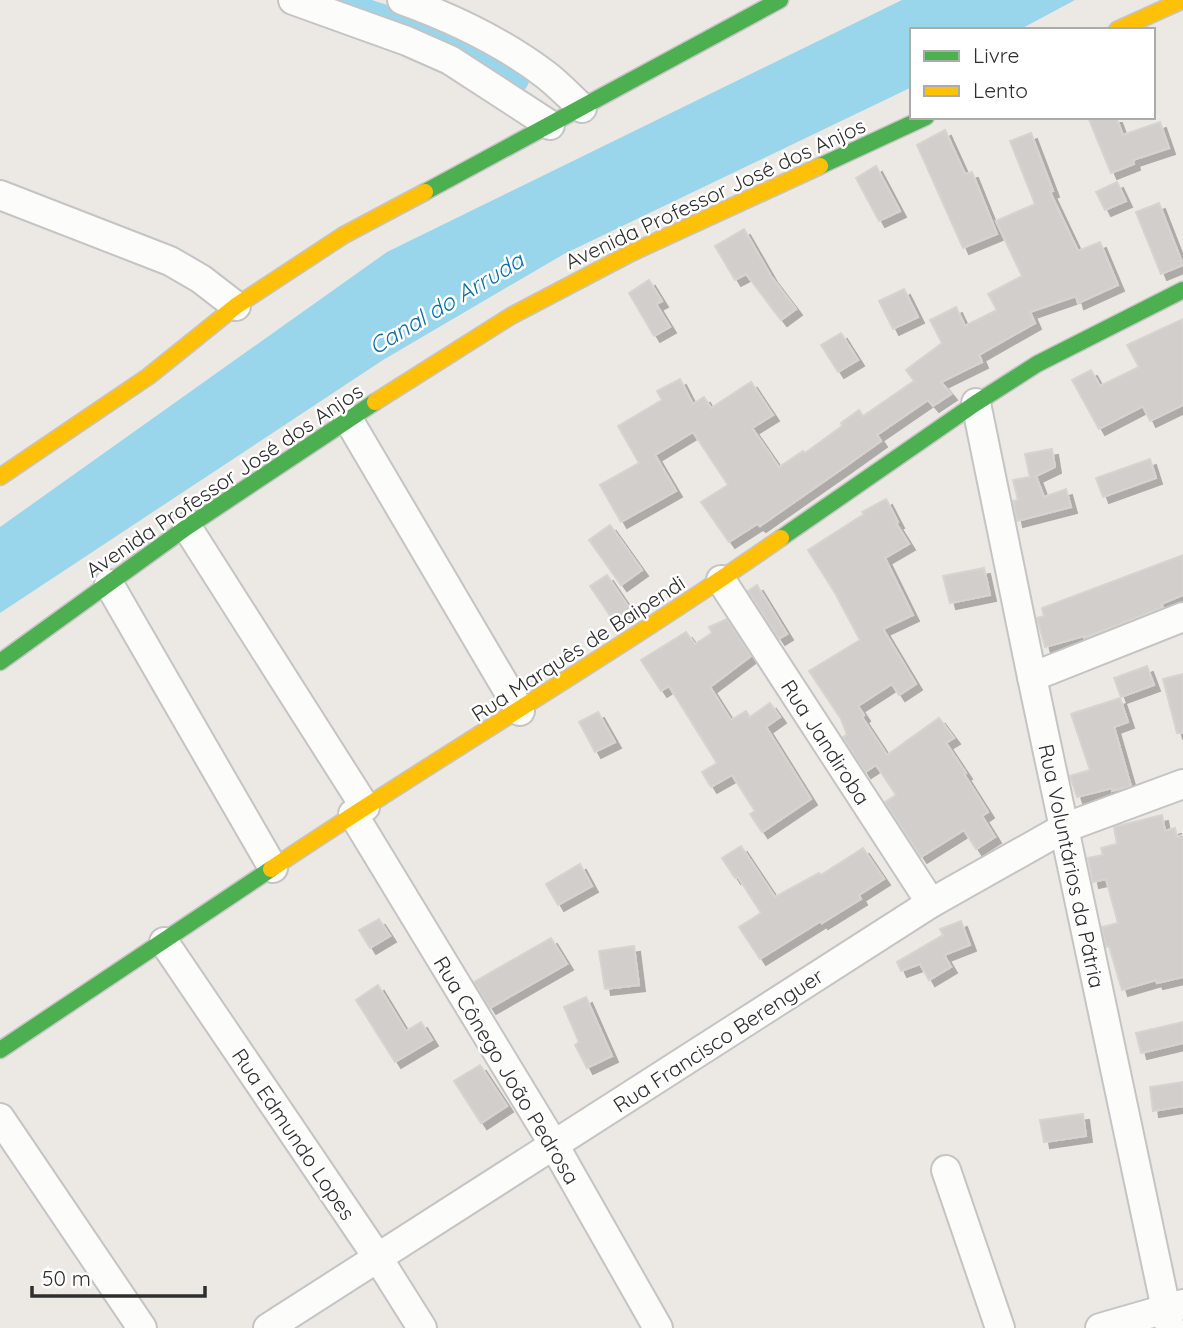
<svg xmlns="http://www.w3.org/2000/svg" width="1183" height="1328" font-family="Quicksand,sans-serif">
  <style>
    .water { fill: #99d6ec }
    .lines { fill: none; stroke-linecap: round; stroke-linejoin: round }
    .canal { stroke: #99d6ec; stroke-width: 24 }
    .building { fill: #d1cecb; stroke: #d7d4d0; stroke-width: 2; filter: url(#shadow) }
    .street-casing { stroke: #c5c4c5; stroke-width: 32 }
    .fast-casing { stroke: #c5c4c5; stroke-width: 19 }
    .slow-casing { stroke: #c5c4c5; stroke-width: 19 }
    .street { stroke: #fcfcfb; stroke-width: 28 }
    .fast { stroke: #4caf50; stroke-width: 16 }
    .slow { stroke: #ffc107; stroke-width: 16 }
    .labels { text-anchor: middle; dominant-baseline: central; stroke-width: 5; stroke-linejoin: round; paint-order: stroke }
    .street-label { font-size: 21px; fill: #2e2e2e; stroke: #fff }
    .water-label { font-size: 23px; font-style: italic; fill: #0d6fa3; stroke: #fff }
  </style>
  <defs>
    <filter id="shadow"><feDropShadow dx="6" dy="6" stdDeviation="0" flood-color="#0004"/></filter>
  </defs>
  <rect width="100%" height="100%" fill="#ece8e4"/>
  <path class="water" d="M902,0H1075L1019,30H912V87L564,254L383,360L0,613V527L387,252Z"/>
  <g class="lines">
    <path class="canal" d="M339,0C380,20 427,24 468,44C486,52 502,68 517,80"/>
  </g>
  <g class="building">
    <path d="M1088,117H1116L1123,135L1160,122L1169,148L1133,160L1134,164L1111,173Z"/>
    <path d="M945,130L965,174L972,172L997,234L963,248L917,145Z"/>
    <path d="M1031,133L1053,191L1050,192L1078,251L1100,242L1118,285L1078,303L1076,296L1030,312L1035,323L979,355L982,362L941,382L951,394L933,406L928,400L877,435L881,441L846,466L760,526L757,524L729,542L701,502L728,485L693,432L655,455L676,491L621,522L600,485L639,463L618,426L662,400L657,391L680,379L693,404L704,397L711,408L751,382L773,415L752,428L779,467L803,451L805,453L842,426L841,423L859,410L863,416L914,381L906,370L942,343L930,320L956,307L965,326L997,310L988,294L1022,276L996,221L1035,204L1010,141Z"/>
    <path d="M876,166L900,211L879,221L856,178Z"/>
    <path d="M1117,182L1126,201L1105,210L1096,192Z"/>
    <path d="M1159,203L1183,265L1161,274L1136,212Z"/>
    <path d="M744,229L771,276L796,309L781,320L746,274L735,280L715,246Z"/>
    <path d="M649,280L662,301L656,304L670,327L654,336L629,293Z"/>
    <path d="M904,289L918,317L893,329L879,301Z"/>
    <path d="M1183,319V405L1150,421L1143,406L1099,429L1072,380L1091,370L1100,386L1139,367L1127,345Z"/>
    <path d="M841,333L858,360L838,372L821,345Z"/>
    <path d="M1052,449L1055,467L1036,476L1044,497L1066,489L1071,507L1017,521L1013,501L1018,500L1013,480L1030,477L1025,454Z"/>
    <path d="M1150,459L1156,478L1103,497L1096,478Z"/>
    <path d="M886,499L898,522L896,523L909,544L885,558L913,615L883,629L916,684L899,695L892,684L858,706L864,715L862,717L887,755L939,718L954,738L946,743L966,773L964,774L988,812L982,816L995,837L976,849L964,830L921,857L885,802L896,795L876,765L865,772L843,737L847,735L841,719L809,671L860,640L835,593L808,550L864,514L862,512Z"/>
    <path d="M610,525L642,570L621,585L589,540Z"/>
    <path d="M1183,555V595L1161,604L1163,607L1084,638V636L1045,647L1037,618L1044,616L1042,608Z"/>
    <path d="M984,568L990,595L950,603L943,576Z"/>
    <path d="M607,575L632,612L615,623L590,586Z"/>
    <path d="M757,585L787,634L779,639L748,591Z"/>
    <path d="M727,619L751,656L710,687L731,720L746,711L750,717L770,703L780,717L766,727L811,799L762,832L750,814L755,811L732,775L711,787L702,772L717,763L669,686L661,691L641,660L686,632L695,644L712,633L709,627Z"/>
    <path d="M1147,666L1154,685L1121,697L1114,678Z"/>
    <path d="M1183,674V733H1177L1163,679Z"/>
    <path d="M1120,698L1128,722L1114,727L1131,786L1112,791V788L1077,797L1070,776L1090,770L1071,714Z"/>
    <path d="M598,712L615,742L595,752L579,722Z"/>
    <path d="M1162,815L1165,831L1175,828L1177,837L1183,835V977L1157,983L1156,980L1122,990L1109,946L1106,947L1102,927L1118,923L1106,879L1093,882L1088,858L1103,855L1101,848L1117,844L1114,827Z"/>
    <path d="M741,846L775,897L819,873L821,875L863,848L884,879L859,895L861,899L822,923L821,921L760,959L739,927L761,913L738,877L735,878L722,858Z"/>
    <path d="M580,864L592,886L558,905L546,884Z"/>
    <path d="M379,919L390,936L370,948L359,930Z"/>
    <path d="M961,921L970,945L944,955L951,967L929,980L920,964L901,971L897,962L943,935L940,929Z"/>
    <path d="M551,938L567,964L490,1008L474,982Z"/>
    <path d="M634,946L639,985L605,989L599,951Z"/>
    <path d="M378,985L406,1031L421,1022L432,1040L395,1062L356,1000Z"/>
    <path d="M586,997L612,1056L587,1068L575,1045L579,1042L564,1007Z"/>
    <path d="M1183,1022V1043L1141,1053L1136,1033Z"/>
    <path d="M480,1065L507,1106L481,1123L454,1081Z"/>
    <path d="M1183,1082V1106L1153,1111L1150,1087Z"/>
    <path d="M1083,1114L1086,1136L1044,1142L1040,1120Z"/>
  </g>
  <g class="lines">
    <g class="street-casing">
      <g id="street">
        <path d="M293,0L407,41L450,60L550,125"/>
        <path d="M402,0C452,18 504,43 546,75C559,85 570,97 582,108"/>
        <path d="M0,195L170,261L201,279L236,306"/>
        <path d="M976,403L1032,677L1170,1328"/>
        <path d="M348,419L520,711"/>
        <path d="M187,527L365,807"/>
        <path d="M721,580L931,903"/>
        <path d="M109,584L273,868"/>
        <path d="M1032,677L1183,617"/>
        <path d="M353,814L554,1145L658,1328"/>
        <path d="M164,942L378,1258L422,1328"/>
        <path d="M0,1118L142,1328"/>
        <path d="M946,1170L1000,1328"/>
        <path d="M268,1328L931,903L1064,828L1183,784"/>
        <path d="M1100,1328L1183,1304"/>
      </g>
    </g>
    <g class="fast-casing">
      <g id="fast">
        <path d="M820,166L926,117"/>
        <path d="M425,192L780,0"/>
        <path d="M781,538L976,403L1037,364L1183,290"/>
        <path d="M0,662L187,527L375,402"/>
        <path d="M0,1050L271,869"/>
      </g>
    </g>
    <g class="slow-casing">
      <g id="slow">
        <path d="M1117,30L1183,0"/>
        <path d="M375,402L511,316L631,253L820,166"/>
        <path d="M0,477L149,376L236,306L344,235L425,192"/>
        <path d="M271,869C439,756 614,654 781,538"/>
      </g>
    </g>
    <use href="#street" class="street"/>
    <use href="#fast" class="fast"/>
    <use href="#slow" class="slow"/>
  </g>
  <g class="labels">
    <g class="street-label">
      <text transform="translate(715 193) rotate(-25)">Avenida Professor José dos Anjos</text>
      <text transform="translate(224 480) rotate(-34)">Avenida Professor José dos Anjos</text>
      <text transform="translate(578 648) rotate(-33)">Rua Marquês de Baipendi</text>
      <text transform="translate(826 742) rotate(57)">Rua Jandiroba</text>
      <text transform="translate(1072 866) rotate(78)">Rua Voluntários da Pátria</text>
      <text transform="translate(718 1040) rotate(-33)">Rua Francisco Berenguer</text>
      <text transform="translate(507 1070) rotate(59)">Rua Cônego João Pedrosa</text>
      <text transform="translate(294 1134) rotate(56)">Rua Edmundo Lopes</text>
    </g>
    <g class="water-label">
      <text transform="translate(446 303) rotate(-31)">Canal do Arruda</text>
    </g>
  </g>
  <rect x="910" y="28" width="245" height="91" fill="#ffffff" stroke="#ababab" stroke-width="2"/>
  <rect x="924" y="51" width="35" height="10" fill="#4caf50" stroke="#ababab" stroke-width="2"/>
  <text x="973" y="63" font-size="21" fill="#2e2e2e">Livre</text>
  <rect x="924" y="86" width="35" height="10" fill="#ffc107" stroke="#ababab" stroke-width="2"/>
  <text x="973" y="98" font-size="21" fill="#2e2e2e">Lento</text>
  <path d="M32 1286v10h173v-10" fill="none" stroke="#2e2e2e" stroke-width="3.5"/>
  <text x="42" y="1286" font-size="21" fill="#2e2e2e" stroke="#ffffff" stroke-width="5" paint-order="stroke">50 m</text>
</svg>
